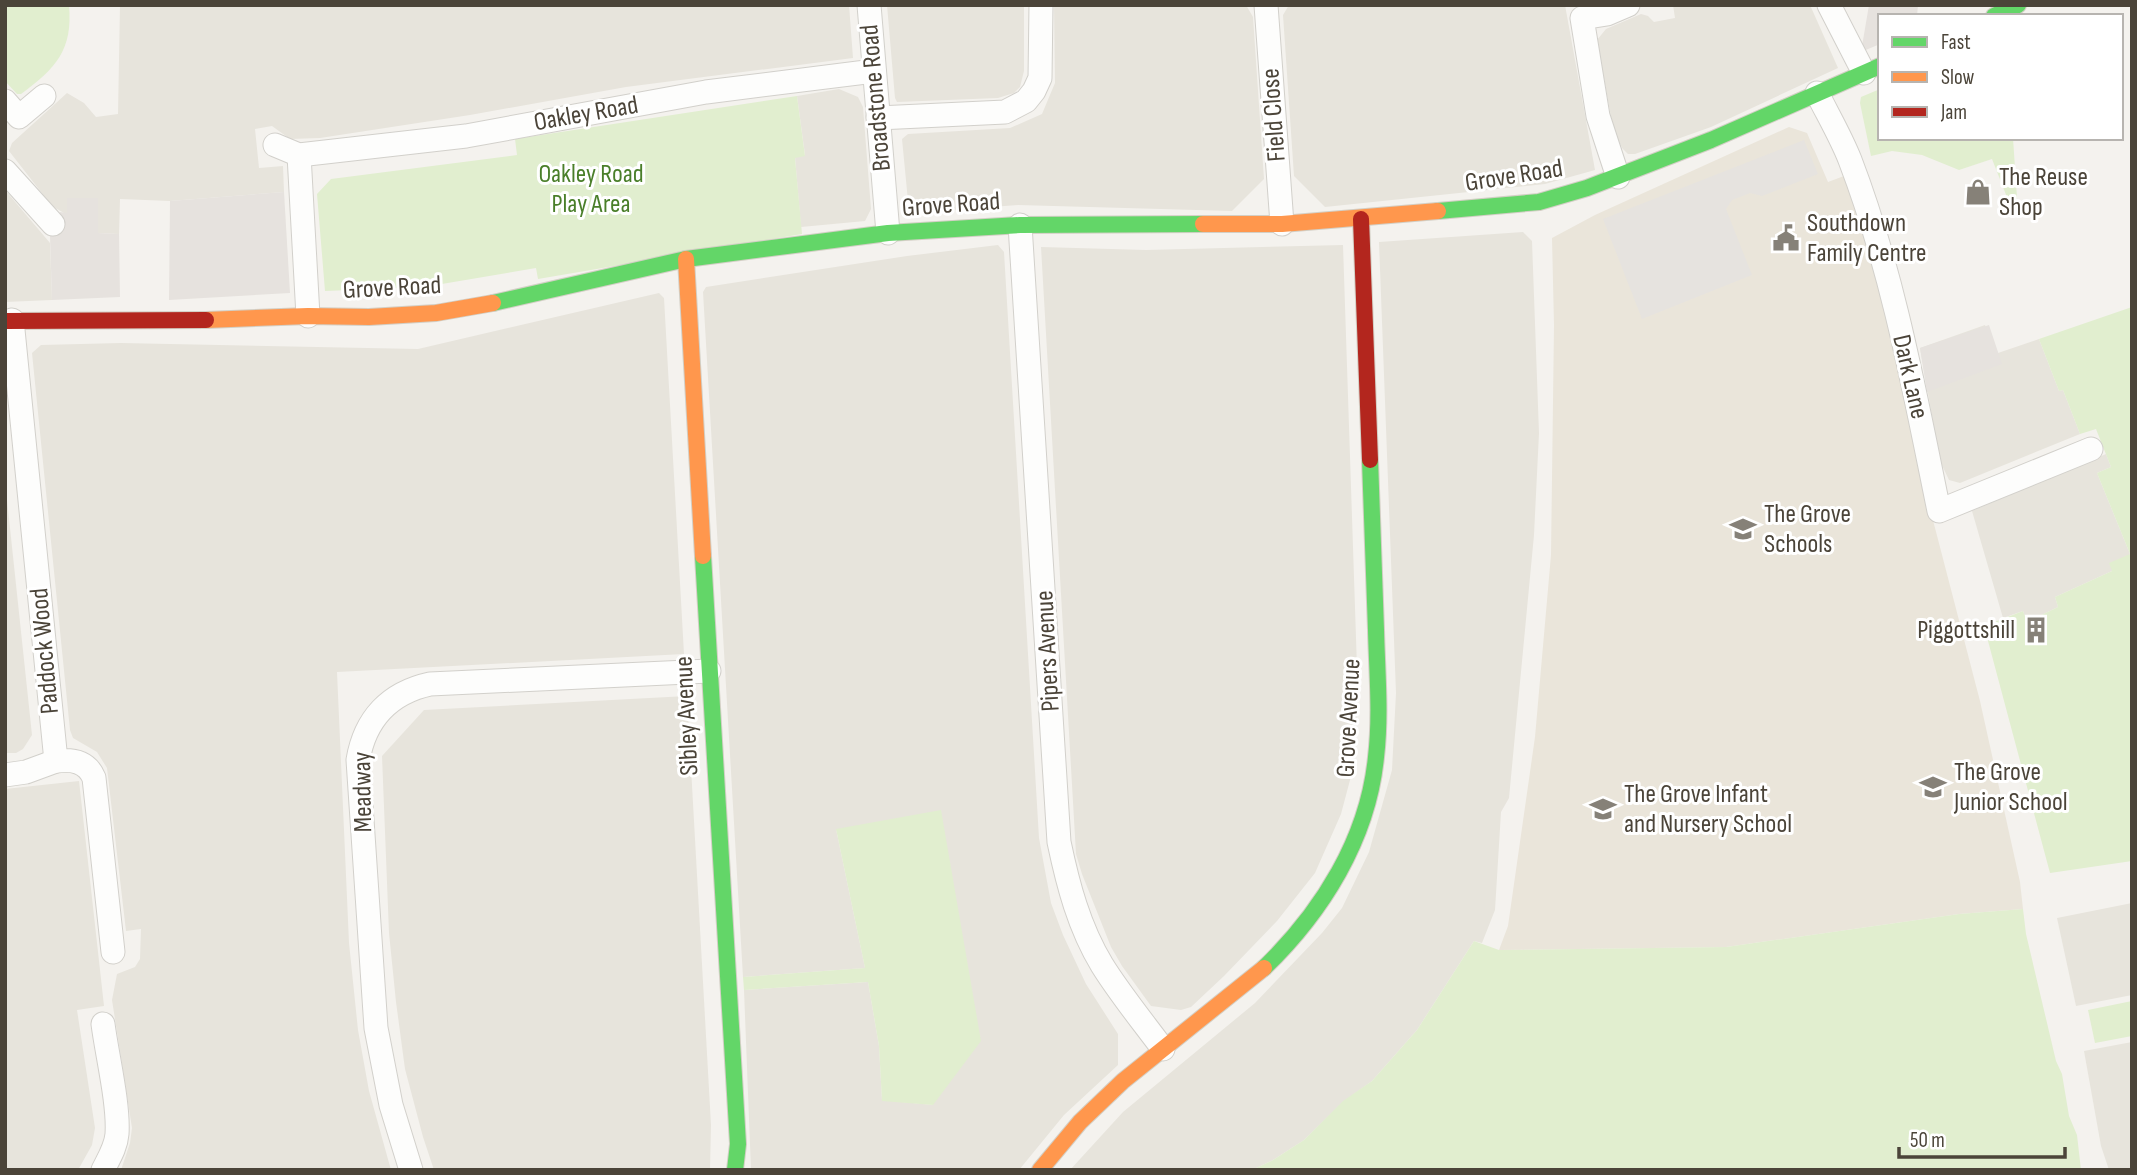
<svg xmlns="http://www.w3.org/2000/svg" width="2137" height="1175" font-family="'Sofia Sans Condensed',sans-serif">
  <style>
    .residential { fill: #e7e4dc }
    .industrial { fill: #e6e2de }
    .education { fill: #eae5da }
    .green { fill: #e1eecf }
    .parking { fill: #e6e3df }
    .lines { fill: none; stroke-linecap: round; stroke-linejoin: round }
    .street-casing { stroke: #d2d0cb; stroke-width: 25 }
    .fast-casing { stroke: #d3cfc5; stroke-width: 18 }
    .slow-casing { stroke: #d3cfc5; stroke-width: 18 }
    .jam-casing { stroke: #d3cfc5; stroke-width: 18 }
    .street { stroke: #fdfdfc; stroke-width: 23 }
    .fast { stroke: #63d668; stroke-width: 16 }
    .slow { stroke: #ff974d; stroke-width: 16 }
    .jam { stroke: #b3261e; stroke-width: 16 }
    .labels { text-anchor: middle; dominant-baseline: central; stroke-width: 6; stroke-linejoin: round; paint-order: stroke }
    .street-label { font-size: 26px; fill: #4b4439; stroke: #fff }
    .park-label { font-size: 26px; fill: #4a7f2a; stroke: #fff }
    .poi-label { font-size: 26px; fill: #4b4439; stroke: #fff; text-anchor: start }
  </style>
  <rect width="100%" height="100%" fill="#f4f2ee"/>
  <g class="residential">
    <path d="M120,5H849L853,58L626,87L470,115L320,138L290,139L272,126L255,129L259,168L283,166L284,192L170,201L120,199L119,234L98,233L52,206L9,151L12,143L67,93L84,103L96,117L118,114Z"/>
    <path d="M887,5H1024V71L1020,87L1014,93L998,98L897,102L895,98Z"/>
    <path d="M1054,5H1246L1253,17L1264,179L1232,211L1018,205L924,212L910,206L908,201L902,139L908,134L1010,128L1042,114L1055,83Z"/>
    <path d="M1289,5H1565L1595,170L1545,184L1325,207L1294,176L1283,15Z"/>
    <path d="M1673,5H1810L1838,68L1711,127L1635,154H1628L1622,148L1613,128L1597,40L1606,29L1641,14L1648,16L1654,22L1675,18Z"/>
    <path d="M839,89L858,97L863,107L871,209L865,221L801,227L795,157L805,155L797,96Z"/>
    <path d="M5,190L50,243L52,300L5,302Z"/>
    <path d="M1523,232L1532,241L1539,433L1534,535L1509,798L1501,812L1495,910L1482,943L1474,941L1417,1030L1372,1081L1343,1102L1304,1140L1273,1160L1252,1170H1070L1123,1112L1255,1003L1322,933L1342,908L1369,852L1392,770L1396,693L1379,242Z"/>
    <path d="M998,245L1004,252L1039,838L1051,903L1063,935L1086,984L1118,1034V1065L1064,1115L1019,1170H751L744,990L868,982L879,1046L882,1100L933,1105L836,829L865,968L743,977L703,292L706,287L907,256Z"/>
    <path d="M1343,245L1358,698L1354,765L1341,814L1315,873L1277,921L1224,976L1191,1007L1181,1010L1151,1006L1122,966L1111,947L1082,874L1076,854L1041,247L1146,250Z"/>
    <path d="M659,293L664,298L684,654L337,672L349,943L358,1030L369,1091L391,1170H121L130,1143L132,1128L112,1000L117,974L135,967L140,959L141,929L126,931L107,768L97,752L73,738L70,730L32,353L41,345L121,343L418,349Z"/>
    <path d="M1985,325L1990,340L1998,353L2039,339L2059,391L2063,390L2080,434L1960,483L1949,480L1940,461L1920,348Z"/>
    <path d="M2106,454L2111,467L2097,473L2130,554L2112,571L2055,597L2058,607L2027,622L2023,611L2003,618L1972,511Z"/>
    <path d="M5,481L32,735L23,749L16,753H5Z"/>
    <path d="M687,696L711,1125L710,1170H434L423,1137L405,1069L396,1002L389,933L382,756L424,710Z"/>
    <path d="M79,781L104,1006L77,1010L95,1128L92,1145L78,1170H5V789Z"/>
    <path d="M2132,903V995L2076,1006L2057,918Z"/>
    <path d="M2132,1042V1170H2109L2101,1146L2084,1051Z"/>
  </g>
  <g class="industrial">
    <path d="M1869,5H1918L1917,16H1880V44L1861,52Z"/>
    <path d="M284,192L290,293L169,300L170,201Z"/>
    <path d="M67,198H98V233L119,234L120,297L52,300L50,236L60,212L67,213Z"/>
    <path d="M1989,325L2002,364L1927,392L1920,348Z"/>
  </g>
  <path class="education" d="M1789,127L1807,133L1828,182L1844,176L1877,270L1928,501L1980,701L2020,882L2023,909L1959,914L1726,947L1499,950L1508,926L1535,737L1551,555L1554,325L1552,238L1595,215Z"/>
  <g class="green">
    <path d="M5,5H69C73,50 56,68 21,94H17L5,81Z"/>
    <path d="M1880,89V138H2013L2018,213L2014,215L1992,159L1959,170L1922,155L1892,151L1871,156L1860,103L1861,97Z"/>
    <path d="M797,96L805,156L795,158L802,234L538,279L536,268L424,287L325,291L317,194L331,179L517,155L515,139Z"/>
    <path d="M2132,307V861L2050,873L1984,626L2023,611L2027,622L2058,607L2055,597L2112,571L2109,563L2130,554L2097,473L2111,467L2096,429L2080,434L2063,390L2059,391L2039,339Z"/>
    <path d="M941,810L981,1041L933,1105L882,1101L879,1046L868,982L744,990L743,977L865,968L836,829Z"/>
    <path d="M2023,909L2026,934L2056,1061L2062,1074L2069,1116L2077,1135L2081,1170H1252L1273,1160L1304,1140L1343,1101L1372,1081L1417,1030L1474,941L1499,950L1726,947L1959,914Z"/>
    <path d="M2132,1001V1036L2095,1043L2088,1010Z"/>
  </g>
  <path class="parking" d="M1804,140L1818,174L1762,196L1750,193L1732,200L1726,209L1752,275L1642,319L1603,219Z"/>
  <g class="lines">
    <g class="street-casing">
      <g id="street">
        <path d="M869,5L888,233"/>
        <path d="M1266,5L1282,224"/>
        <path d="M1829,5L1864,73"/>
        <path d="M1817,93C1828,115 1841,137 1850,160C1893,272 1915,394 1939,511L2091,449"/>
        <path d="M5,101L19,117L44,96"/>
        <path d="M878,118L1005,112L1026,101L1034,91L1040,78L1041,5"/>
        <path d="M275,145L299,155L466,136L706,92L874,71"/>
        <path d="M299,155L308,316"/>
        <path d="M5,171L53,224"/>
        <path d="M1618,177L1598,116L1582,18L1607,14L1628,5"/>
        <path d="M1020,225L1059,842C1068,885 1079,927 1102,965C1120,994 1143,1022 1163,1049"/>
        <path d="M12,320L56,761C72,759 87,761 94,778L113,952"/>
        <path d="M5,775L26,772L56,761"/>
        <path d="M103,1024C107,1055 119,1104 117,1134C116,1147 109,1158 103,1170"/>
        <path d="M411,1170L391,1105L376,1028L358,760C365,719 389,693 430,684L709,671"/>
      </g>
    </g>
    <g class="fast-casing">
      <g id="fast">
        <path d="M1994,16L2018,5"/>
        <path d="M1438,211L1539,202L1587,188L1711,140L1880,66"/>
        <path d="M493,303L686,259L888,233L1020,225L1203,224"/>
        <path d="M703,556L738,1144L735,1170"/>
        <path d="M1264,968C1322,912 1368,839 1376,757C1381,715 1377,672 1376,630C1374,573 1372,516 1370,460"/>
      </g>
    </g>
    <g class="slow-casing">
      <g id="slow">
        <path d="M1203,224H1282L1438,211"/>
        <path d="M686,259L703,556"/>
        <path d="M206,320L308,316L369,317L436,313L493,303"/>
        <path d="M1040,1170L1080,1122L1123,1081L1264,968"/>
      </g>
    </g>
    <g class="jam-casing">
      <g id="jam">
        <path d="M1361,219L1370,460"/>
        <path d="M5,321L206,320"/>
      </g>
    </g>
    <use href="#street" class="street"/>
    <use href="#fast" class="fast"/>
    <use href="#slow" class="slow"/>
    <use href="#jam" class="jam"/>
  </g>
  <defs>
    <g id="shop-bare" transform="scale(2.1)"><path d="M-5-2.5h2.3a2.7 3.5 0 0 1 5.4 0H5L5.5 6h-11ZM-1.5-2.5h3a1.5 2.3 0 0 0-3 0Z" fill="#868178" stroke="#fff" stroke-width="2.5" paint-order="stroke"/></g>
    <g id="civic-bare" transform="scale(2.1)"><path d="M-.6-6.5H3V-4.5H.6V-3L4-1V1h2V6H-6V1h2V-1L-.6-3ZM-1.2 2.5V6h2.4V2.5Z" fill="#868178" stroke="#fff" stroke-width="2.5" paint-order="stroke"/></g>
    <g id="school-bare" transform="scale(2.1)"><path d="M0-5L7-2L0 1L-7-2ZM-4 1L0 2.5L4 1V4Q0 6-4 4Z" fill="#868178" stroke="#fff" stroke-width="2.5" paint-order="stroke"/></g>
    <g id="building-bare" transform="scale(2.1)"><path d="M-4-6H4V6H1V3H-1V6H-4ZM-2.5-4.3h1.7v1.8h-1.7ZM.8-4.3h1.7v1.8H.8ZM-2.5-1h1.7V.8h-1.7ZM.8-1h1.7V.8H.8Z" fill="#868178" stroke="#fff" stroke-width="2.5" paint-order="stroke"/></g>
  </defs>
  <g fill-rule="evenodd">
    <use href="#shop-bare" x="1978" y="192"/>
    <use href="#civic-bare" x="1786" y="238"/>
    <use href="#school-bare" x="1743" y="529"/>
    <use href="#building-bare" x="2036" y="630"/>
    <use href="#school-bare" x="1933" y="787"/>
    <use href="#school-bare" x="1603" y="809"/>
  </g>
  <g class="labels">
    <g class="street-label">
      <text transform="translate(876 98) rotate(-95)">Broadstone Road</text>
      <text transform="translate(586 114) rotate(-10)">Oakley Road</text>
      <text transform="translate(1274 115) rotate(-94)">Field Close</text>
      <text transform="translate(1514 176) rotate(-9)">Grove Road</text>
      <text transform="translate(951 205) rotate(-4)">Grove Road</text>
      <text transform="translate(392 288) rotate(-3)">Grove Road</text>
      <text transform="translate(1910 377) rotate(77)">Dark Lane</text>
      <text transform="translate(45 651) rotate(-95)">Paddock Wood</text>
      <text transform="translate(1048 651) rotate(-93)">Pipers Avenue</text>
      <text transform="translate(687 716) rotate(-93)">Sibley Avenue</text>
      <text transform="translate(1349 718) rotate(-87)">Grove Avenue</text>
      <text transform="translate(363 792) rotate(-91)">Meadway</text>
    </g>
    <g class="park-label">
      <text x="591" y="174">Oakley Road<tspan x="591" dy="30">Play Area</tspan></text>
    </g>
    <g class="poi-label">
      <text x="1999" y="177">The Reuse<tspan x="1999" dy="30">Shop</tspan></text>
      <text x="1807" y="223">Southdown<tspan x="1807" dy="30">Family Centre</tspan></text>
      <text x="1764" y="514">The Grove<tspan x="1764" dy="30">Schools</tspan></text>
      <text x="2015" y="630" text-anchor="end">Piggottshill</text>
      <text x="1954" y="772">The Grove<tspan x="1954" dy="30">Junior School</tspan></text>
      <text x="1624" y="794">The Grove Infant<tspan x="1624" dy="30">and Nursery School</tspan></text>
    </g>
  </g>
  <rect width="2137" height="1175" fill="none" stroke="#4b4439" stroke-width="14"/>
  <rect x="1878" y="14" width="245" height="126" fill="#ffffff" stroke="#b7b4b0" stroke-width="2"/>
  <rect x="1892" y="37" width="35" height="10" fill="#63d668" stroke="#b7b4b0" stroke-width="2"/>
  <text x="1941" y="49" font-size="21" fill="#4b4439">Fast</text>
  <rect x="1892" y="72" width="35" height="10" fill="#ff974d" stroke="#b7b4b0" stroke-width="2"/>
  <text x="1941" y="84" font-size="21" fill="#4b4439">Slow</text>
  <rect x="1892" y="107" width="35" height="10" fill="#b3261e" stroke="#b7b4b0" stroke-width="2"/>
  <text x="1941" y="119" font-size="21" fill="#4b4439">Jam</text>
  <path d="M1899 1147v10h166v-10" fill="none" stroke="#4b4439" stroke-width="3.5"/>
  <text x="1910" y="1147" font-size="21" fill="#4b4439" stroke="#ffffff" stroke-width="5" paint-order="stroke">50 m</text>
</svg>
